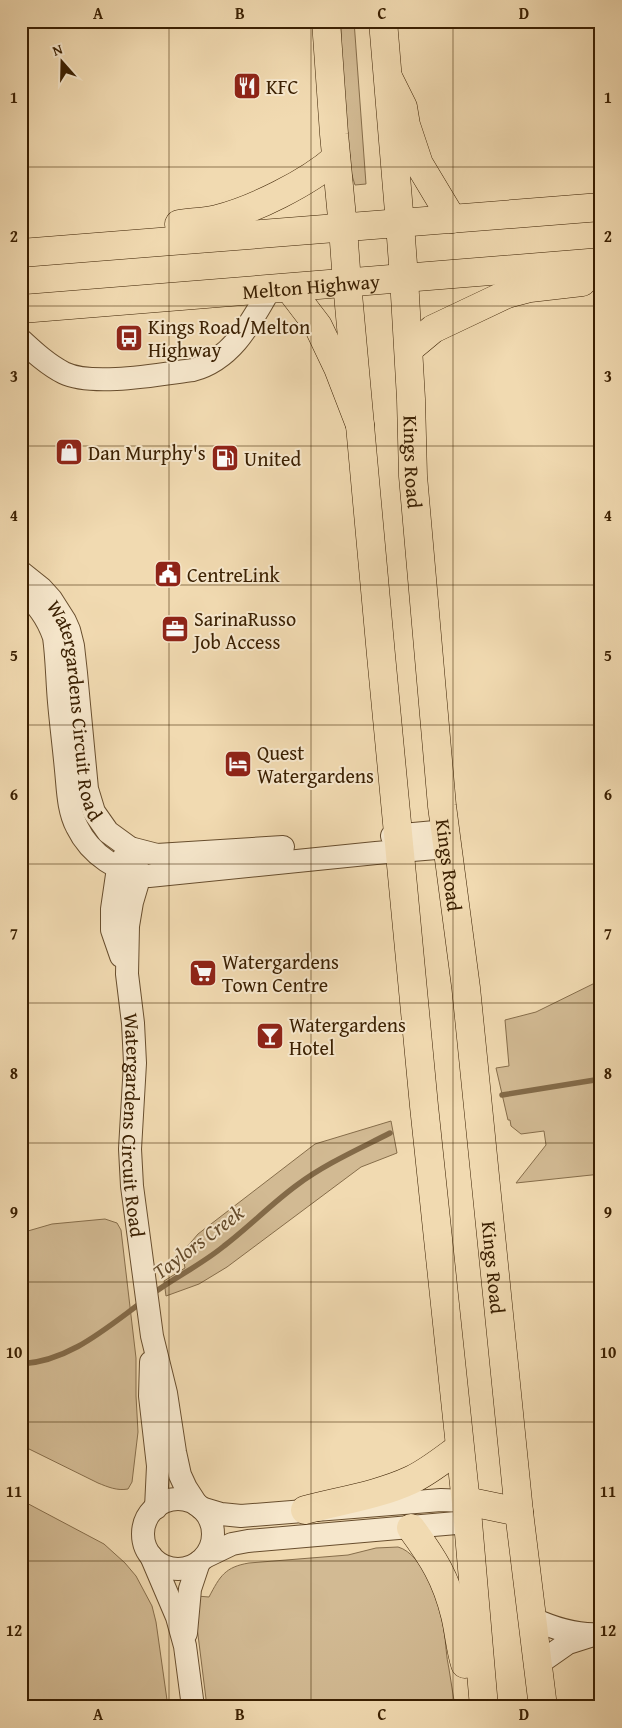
<svg xmlns="http://www.w3.org/2000/svg" width="622" height="1728" font-family="'Gentium Book Plus',serif">
  <style>
    .green { fill: #d2ba93; stroke: #866d4a }
    .lines { fill: none; stroke-linecap: round; stroke-linejoin: round }
    .stream { stroke: #836a48; stroke-width: 5.5 }
    .minor-casing { stroke: #684e2e; stroke-width: 24 }
    .major-casing { stroke: #3b2002; stroke-width: 29 }
    .highway-casing { stroke: #3b2002; stroke-width: 29 }
    .minor { stroke: #f6e7cc; stroke-width: 22 }
    .major { stroke: #f1dab1; stroke-width: 28 }
    .highway { stroke: #f1dab1; stroke-width: 28 }
    .grid { fill: none; stroke: #3b2002; stroke-width: 1; stroke-opacity: 0.55 }
    .labels { text-anchor: middle; dominant-baseline: central; stroke-width: 4; stroke-linejoin: round; paint-order: stroke }
    .poi-label { font-size: 20px; fill: #3b2002; stroke: #f6e7cc; text-anchor: start }
    .street-label { font-size: 20px; fill: #3b2002; stroke: #f6e7cc }
    .water-label { font-size: 21px; font-style: italic; fill: #654b2b; stroke: #f6e7cc }
    .neatline { fill: none; stroke: #3b2002; stroke-width: 2 }
    .grid-label { font-size: 16px; text-anchor: middle; font-weight: bold; fill: #3b2002 }
  </style>
  <rect width="100%" height="100%" fill="#f1dab1"/>
  <filter id="stains"><feTurbulence type="fractalNoise" baseFrequency=".004" numOctaves="4"/><feColorMatrix values="0 0 0 0 .2 0 0 0 0 .09 0 0 0 0 .02 0 0 0 .5 -.17"/></filter>
  <radialGradient id="worn" r=".72"><stop offset=".6" stop-color="#630" stop-opacity="0"/><stop offset="1" stop-color="#630" stop-opacity=".3"/></radialGradient>
  <g class="green">
    <path d="M341,21H354L366,184L355,185L350,169L341,47Z"/>
    <path d="M601,980V1174L516,1183L546,1145L544,1131L521,1134L511,1126L510,1120H508L496,1068L509,1066L505,1020L536,1012Z"/>
    <path d="M391,1121L397,1153L361,1167L227,1267L199,1284L166,1296L164,1281L185,1268L183,1258L186,1248L198,1234L315,1144Z"/>
    <path d="M105,1219L117,1223L121,1230L136,1358V1396L138,1432L132,1482L128,1489C117,1491 108,1487 98,1483L21,1445V1233L52,1224Z"/>
    <path d="M21,1500L104,1544L125,1563L136,1576L152,1606L156,1622L168,1707H21Z"/>
    <path d="M398,1547C424,1554 441,1607 444,1631C446,1643 446,1656 449,1669C451,1682 453,1694 455,1707H207L197,1627V1596L209,1597C220,1576 225,1567 249,1563L348,1555L376,1548Z"/>
  </g>
  <g class="lines">
    <g class="stream">
      <path d="M502,1095L601,1079"/>
      <path d="M151,1295C175,1277 201,1265 224,1246C249,1227 271,1204 297,1185C325,1164 359,1149 390,1133"/>
      <path d="M21,1364C69,1361 105,1329 142,1302"/>
    </g>
    <g class="minor-casing">
      <g id="minor">
        <path d="M21,340C34,352 48,365 64,373C93,387 161,374 193,370C233,359 251,322 270,289"/>
        <path id="s1" d="M21,572L41,588L51,599L65,621L69,630L73,646L76,673L87,789L94,812L108,832L130,848L157,855L283,847"/>
        <path d="M21,590C37,604 47,617 54,637C57,658 57,680 59,702C61,725 64,748 66,770C68,789 68,810 77,827C90,854 119,874 149,876L376,853L448,847"/>
        <path d="M392,836L446,831"/>
        <path id="s2" d="M130,848L140,875L132,902L128,926L127,974L133,1023L135,1063L130,1149L132,1186L152,1336L166,1393L175,1452L180,1475L186,1488L197,1505"/>
        <path d="M121,956L112,930V909L118,868L125,855"/>
        <path d="M151,1362L150,1396L158,1466L156,1508"/>
        <circle cx="178" cy="1534" r="35"/>
        <path d="M201,1508L221,1514L241,1516L441,1500L466,1501"/>
        <path d="M151,1556L177,1617L185,1646L193,1707"/>
        <path d="M205,1557L232,1544L248,1541L468,1522"/>
        <path d="M531,1618C553,1628 576,1636 601,1634"/>
        <path d="M186,1633L190,1589L199,1562"/>
        <path d="M538,1664L568,1643L590,1636"/>
      </g>
    </g>
    <g class="major-casing">
      <g id="major">
        <path d="M326,21L334,134L343,228"/>
        <path d="M383,21L400,224"/>
        <path id="s3" d="M404,278L411,399L413,476L442,806L466,988L519,1512L543,1707"/>
        <path d="M347,283L381,655L424,1106L468,1522L484,1707"/>
        <path d="M466,1501L519,1512"/>
        <path d="M305,1510C339,1501 379,1495 411,1480C428,1472 444,1459 459,1448"/>
        <path d="M411,1528C433,1558 446,1578 455,1615C459,1631 460,1648 465,1664"/>
      </g>
    </g>
    <g class="highway-casing">
      <g id="highway">
        <path d="M389,79L403,107L406,125L419,164L452,219"/>
        <path d="M179,224C192,222 205,222 217,219C253,210 308,183 336,158"/>
        <path d="M400,224L404,278"/>
        <path d="M343,228L347,283"/>
        <path d="M21,253L601,207"/>
        <path d="M289,288L318,326L338,368L360,425"/>
        <path id="s4" d="M21,309L601,262"/>
        <path d="M409,349L433,329L507,294L530,288L582,282"/>
      </g>
    </g>
    <use href="#minor" class="minor"/>
    <use href="#major" class="major"/>
    <use href="#highway" class="highway"/>
  </g>
  <path class="grid" d="M169,21V1707M311,21V1707M453,21V1707M21,167H601M21,306H601M21,446H601M21,585H601M21,725H601M21,864H601M21,1003H601M21,1143H601M21,1282H601M21,1422H601M21,1561H601"/>
  <defs>
    <g id="restaurant-square" transform="scale(1.4375)"><rect x="-9" y="-9" width="18" height="18" rx="4" fill="#8f2418" stroke="#f6e7cc"/><path d="M-5-6h1v4h1v-4h1v4h1v-4h1v5L-1.5 .5V6h-2V.5L-5-1ZM5-6V6H3V1.5H1.5Q1.5-4 5-6Z" fill="#fff"/></g>
    <g id="bus-square" transform="scale(1.4375)"><rect x="-9" y="-9" width="18" height="18" rx="4" fill="#8f2418" stroke="#f6e7cc"/><path d="M-5-6H5V4H4V6H2V4H-2V6H-4V4H-5ZM-3.5-4V0h7V-4ZM-3.5 1.2v1.5H-2V1.2ZM2 1.2v1.5H3.5V1.2Z" fill="#fff"/></g>
    <g id="shop-square" transform="scale(1.4375)"><rect x="-9" y="-9" width="18" height="18" rx="4" fill="#8f2418" stroke="#f6e7cc"/><path d="M-5-2.5h2.3a2.7 3.5 0 0 1 5.4 0H5L5.5 6h-11ZM-1.5-2.5h3a1.5 2.3 0 0 0-3 0Z" fill="#fff"/></g>
    <g id="fuel-square" transform="scale(1.4375)"><rect x="-9" y="-9" width="18" height="18" rx="4" fill="#8f2418" stroke="#f6e7cc"/><path d="M-5.5-6h7V0h2V4h1.3V-2.5L3-4.5l.8-.8L6-3V5H2.5V1h-1V6h-7ZM-4.2-4.7v3.2H.2V-4.7Z" fill="#fff"/></g>
    <g id="civic-square" transform="scale(1.4375)"><rect x="-9" y="-9" width="18" height="18" rx="4" fill="#8f2418" stroke="#f6e7cc"/><path d="M-.6-6.5H3V-4.5H.6V-3L4-1V1h2V6H-6V1h2V-1L-.6-3ZM-1.2 2.5V6h2.4V2.5Z" fill="#fff"/></g>
    <g id="office-square" transform="scale(1.4375)"><rect x="-9" y="-9" width="18" height="18" rx="4" fill="#8f2418" stroke="#f6e7cc"/><path d="M-6-3h4V-5.5h4V-3h4V5H-6ZM-1-4.5V-3h2v-1.5ZM-6 0V1H6V0Z" fill="#fff"/></g>
    <g id="hotel-square" transform="scale(1.4375)"><rect x="-9" y="-9" width="18" height="18" rx="4" fill="#8f2418" stroke="#f6e7cc"/><path d="M-6-4.5h1.5V1H6V5H4.5V3h-9V5H-6ZM-4 0a1.8 1.8 0 1 1 3.6 0ZM.5 0V-2.5h3Q6-2.5 6 0Z" fill="#fff"/></g>
    <g id="supermarket-square" transform="scale(1.4375)"><rect x="-9" y="-9" width="18" height="18" rx="4" fill="#8f2418" stroke="#f6e7cc"/><path d="M-6-5.5h2.5l.6 2H6L4.5 2H-2.5L-4.4-4H-6ZM-1.5 3.2a1.3 1.3 0 1 0 .1 0ZM3 3.2a1.3 1.3 0 1 0 .1 0Z" fill="#fff"/></g>
    <g id="bar-square" transform="scale(1.4375)"><rect x="-9" y="-9" width="18" height="18" rx="4" fill="#8f2418" stroke="#f6e7cc"/><path d="M-6-5H6L.8 .8V4.5H3.5V6h-7V4.5H-.8V.8Z" fill="#fff"/></g>
  </defs>
  <g fill-rule="evenodd">
    <use href="#restaurant-square" x="247" y="86"/>
    <use href="#bus-square" x="129" y="338"/>
    <use href="#shop-square" x="69" y="452"/>
    <use href="#fuel-square" x="225" y="458"/>
    <use href="#civic-square" x="168" y="574"/>
    <use href="#office-square" x="175" y="629"/>
    <use href="#hotel-square" x="238" y="764"/>
    <use href="#supermarket-square" x="203" y="973"/>
    <use href="#bar-square" x="270" y="1036"/>
  </g>
  <g class="labels">
    <g class="poi-label">
      <text x="266" y="86">KFC</text>
      <text x="148" y="326">Kings Road/Melton<tspan x="148" dy="23">Highway</tspan></text>
      <text x="88" y="452">Dan Murphy's</text>
      <text x="244" y="458">United</text>
      <text x="187" y="574">CentreLink</text>
      <text x="194" y="618">SarinaRusso<tspan x="194" dy="23">Job Access</tspan></text>
      <text x="257" y="752">Quest<tspan x="257" dy="23">Watergardens</tspan></text>
      <text x="222" y="961">Watergardens<tspan x="222" dy="23">Town Centre</tspan></text>
      <text x="289" y="1024">Watergardens<tspan x="289" dy="23">Hotel</tspan></text>
    </g>
    <g class="street-label">
      <text stroke="none"><textPath href="#s4" startOffset="291">Melton Highway</textPath></text>
      <text stroke="none"><textPath href="#s3" startOffset="184">Kings Road</textPath></text>
      <text stroke="none"><textPath href="#s1" startOffset="156">Watergardens Circuit Road</textPath></text>
      <text stroke="none"><textPath href="#s3" startOffset="589">Kings Road</textPath></text>
      <text stroke="none"><textPath href="#s2" startOffset="281">Watergardens Circuit Road</textPath></text>
      <text stroke="none"><textPath href="#s3" startOffset="994">Kings Road</textPath></text>
    </g>
    <g class="water-label">
      <text transform="translate(198 1242) rotate(-37)">Taylors Creek</text>
    </g>
  </g>
  <rect width="622" height="1728" fill="none" stroke="#f1dab1" stroke-width="55"/>
  <g transform="translate(62 62) rotate(340)" stroke="#f6e7cc" stroke-width="4" paint-order="stroke">
  <path d="M0-4L9 19L0 12L-9 19Z" fill="#3b2002"/>
  <text y="-8" font-size="14" font-weight="bold" text-anchor="middle" fill="#3b2002">N</text>
  </g>
  <rect x="28" y="28" width="566" height="1672" class="neatline"/>
  <g class="grid-label">
    <text x="98" y="19">A</text>
    <text x="240" y="19">B</text>
    <text x="382" y="19">C</text>
    <text x="524" y="19">D</text>
    <text x="14" y="103">1</text>
    <text x="608" y="103">1</text>
    <text x="14" y="242">2</text>
    <text x="608" y="242">2</text>
    <text x="14" y="382">3</text>
    <text x="608" y="382">3</text>
    <text x="14" y="521">4</text>
    <text x="608" y="521">4</text>
    <text x="14" y="661">5</text>
    <text x="608" y="661">5</text>
    <text x="14" y="800">6</text>
    <text x="608" y="800">6</text>
    <text x="14" y="939">7</text>
    <text x="608" y="939">7</text>
    <text x="14" y="1079">8</text>
    <text x="608" y="1079">8</text>
    <text x="14" y="1218">9</text>
    <text x="608" y="1218">9</text>
    <text x="14" y="1358">10</text>
    <text x="608" y="1358">10</text>
    <text x="14" y="1497">11</text>
    <text x="608" y="1497">11</text>
    <text x="14" y="1636">12</text>
    <text x="608" y="1636">12</text>
    <text x="98" y="1720">A</text>
    <text x="240" y="1720">B</text>
    <text x="382" y="1720">C</text>
    <text x="524" y="1720">D</text>
  </g>
  <rect width="100%" height="100%" filter="url(#stains)"/>
  <rect width="100%" height="100%" fill="url(#worn)"/>
</svg>
